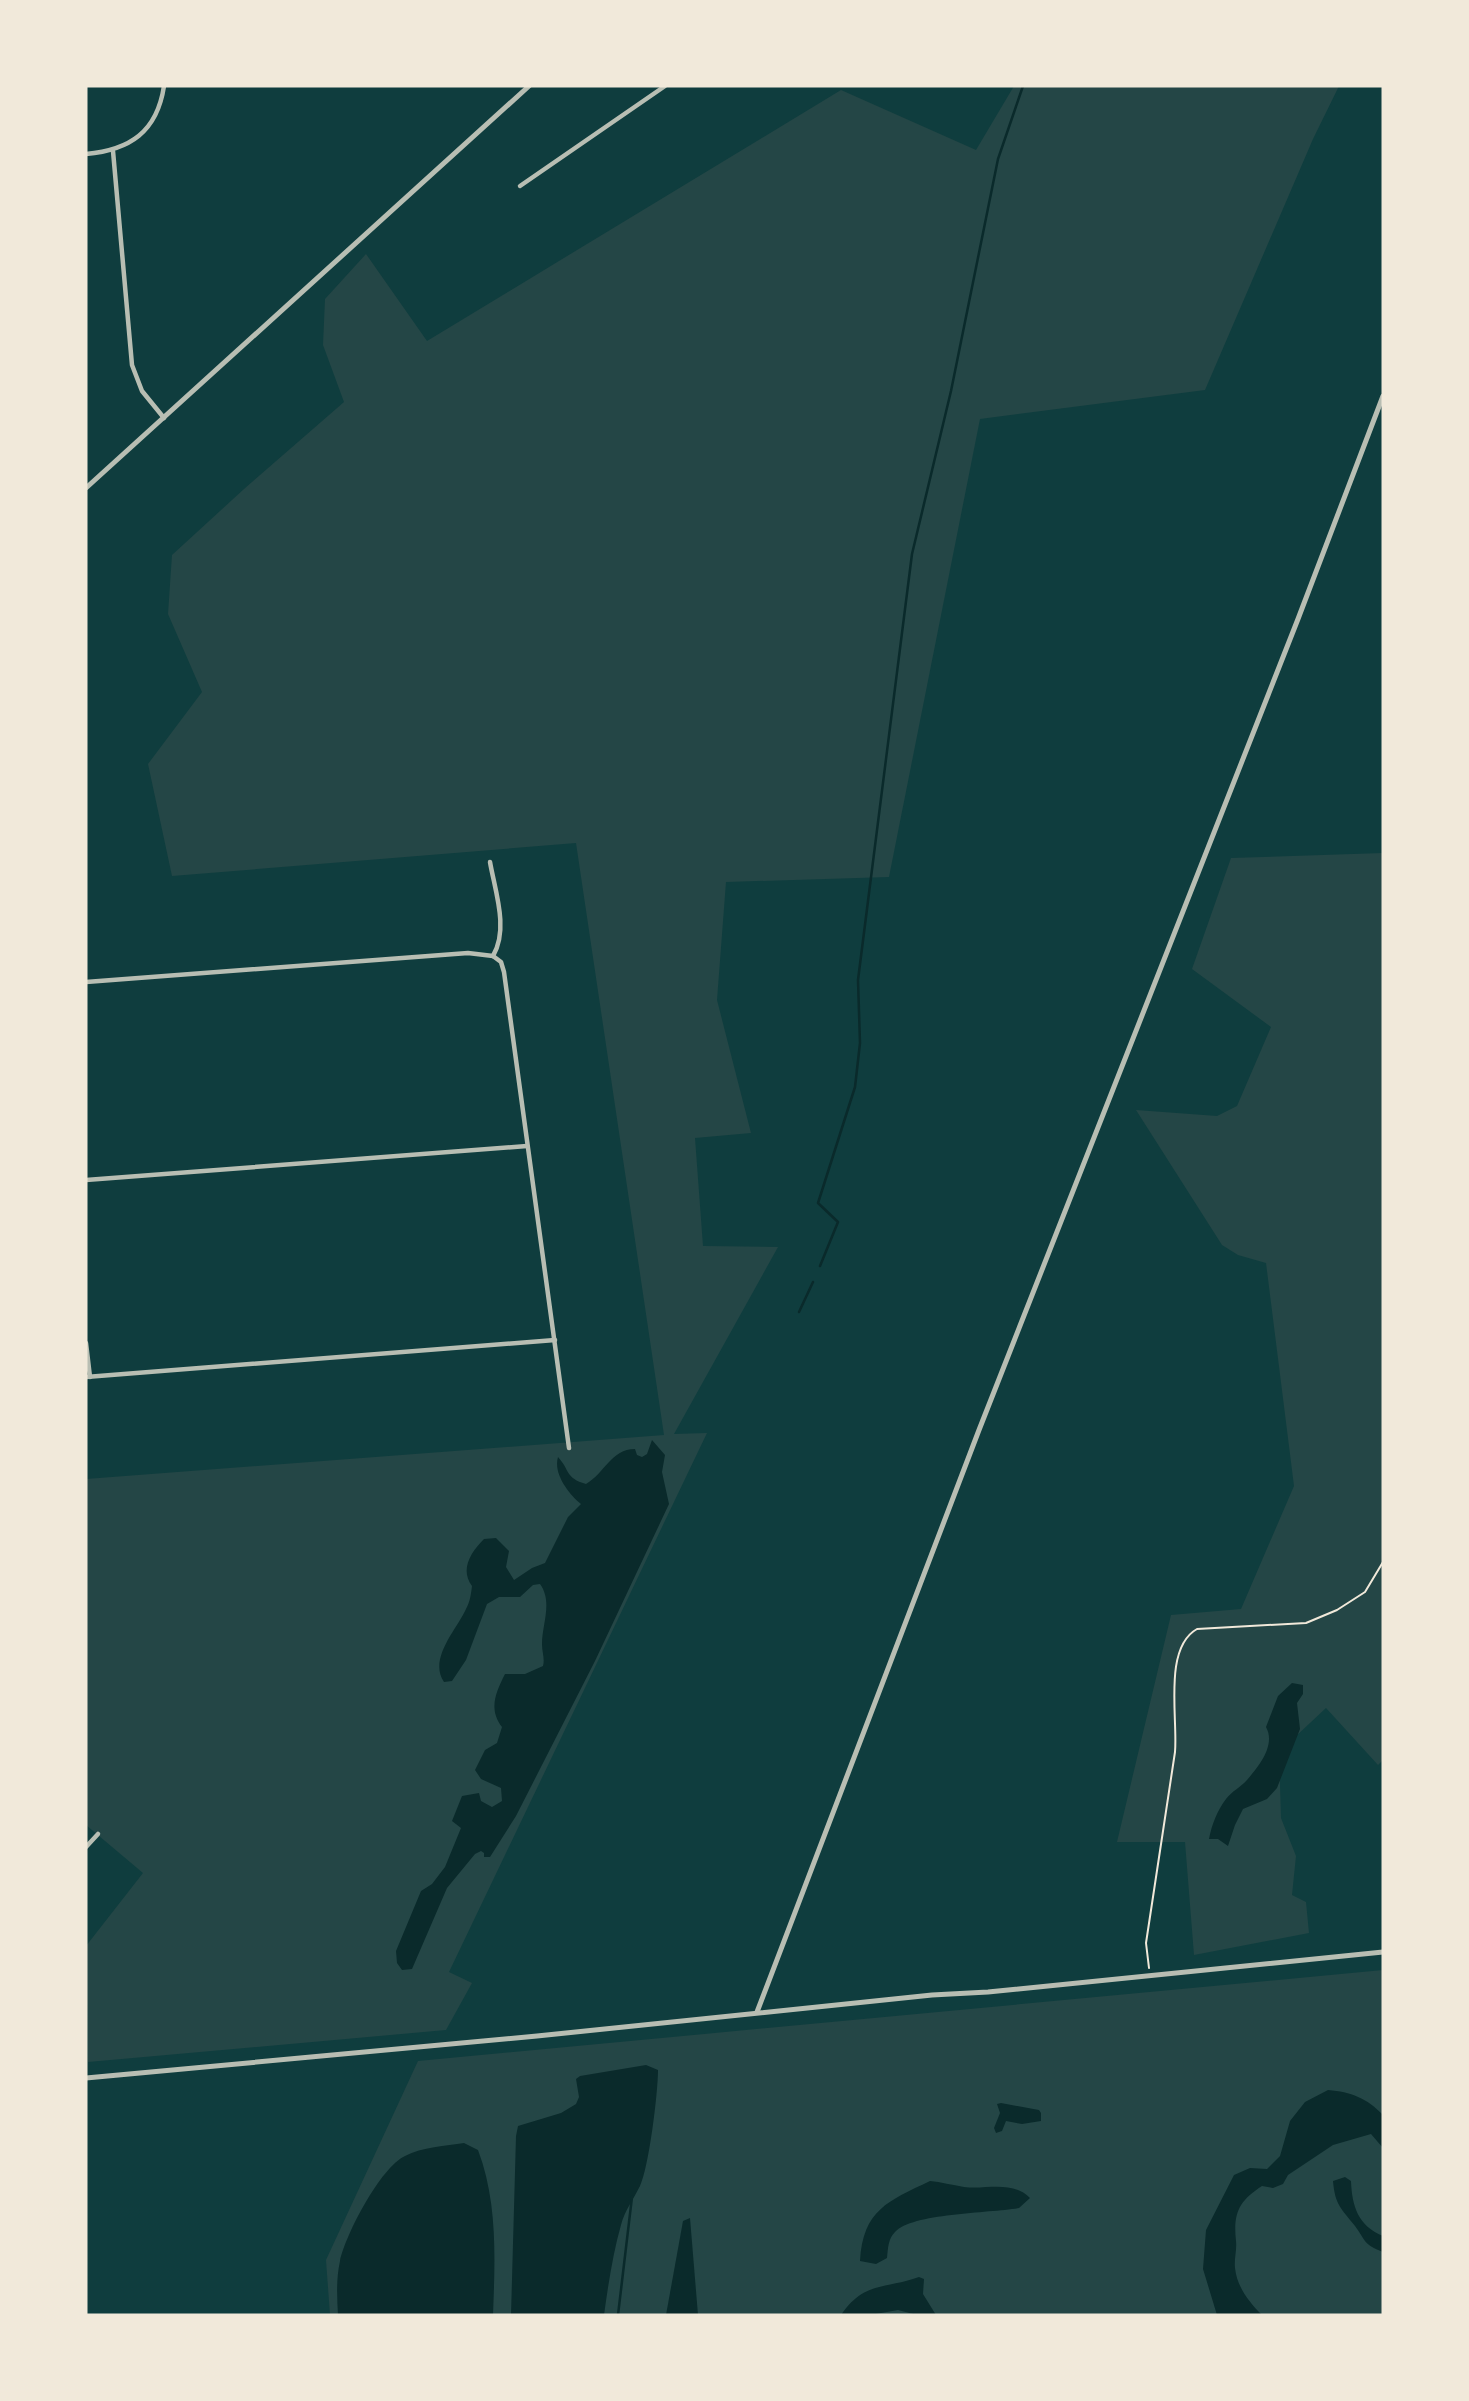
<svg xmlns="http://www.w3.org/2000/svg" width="1469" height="2401" font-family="'Nunito Sans',sans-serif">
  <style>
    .green { fill: #244646 }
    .water { fill: #0a2a2b }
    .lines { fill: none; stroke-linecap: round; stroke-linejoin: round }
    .stream { stroke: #0a2a2b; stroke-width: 2.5 }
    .path { stroke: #f1e9da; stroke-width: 2 }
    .minor { stroke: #b8beb3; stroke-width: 4.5 }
    .tertiary { stroke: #b8beb3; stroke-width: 5 }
  </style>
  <rect width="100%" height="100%" fill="#0f3d3e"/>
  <g class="green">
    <path d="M1014,86H1339L1313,139L1205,390L980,419L889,877L726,882L717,1000L751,1133L695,1138L703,1246L778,1247L674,1434L707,1433L449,1972L472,1983L446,2030L88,2062L86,1946L143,1873L86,1825V1479L664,1435L576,843L172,876L148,764L202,692L168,614L172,555L244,489L344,402L323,345L325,299L366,254L427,341L841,90L976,150Z"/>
    <path d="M1383,853V1760L1378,1765L1326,1708L1279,1752L1281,1818L1296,1856L1292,1895L1306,1902L1309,1933L1194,1955L1185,1842H1117L1171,1615L1241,1609L1294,1486L1266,1263L1238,1255L1222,1245L1136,1110L1217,1116L1237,1106L1271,1027L1192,969L1231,858Z"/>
    <path d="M1383,1970V2315H330L326,2260L418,2061Z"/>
  </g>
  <g class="water">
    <path d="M652,1440L665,1455L662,1472L669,1504L595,1661L516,1816L490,1857H484V1853L481,1851L475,1854L447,1888L412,1969L402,1970L397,1963L396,1951L421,1891L432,1884L445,1867L461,1828L452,1821L462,1796L479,1793L481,1801L492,1807L502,1801L501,1788L481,1779L475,1770L485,1750L497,1743L502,1727C488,1709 496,1692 505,1674H525L543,1666C545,1658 542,1653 542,1644C542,1624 553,1602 540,1584L533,1585L520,1597H499L487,1604L466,1660L452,1681L444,1682C428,1659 457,1629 466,1609C470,1602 471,1594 472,1586C460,1570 470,1553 484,1539L496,1538L509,1551L506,1567L514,1580L532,1568L545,1563L568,1517L581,1504C569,1494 553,1474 558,1457C570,1470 565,1478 586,1484C605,1473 611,1449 635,1449L637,1455L642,1457L647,1454Z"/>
    <path d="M1292,1683L1303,1685V1694L1297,1703L1300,1729L1277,1788L1267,1799L1243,1809L1235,1825L1228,1846L1218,1839H1209C1212,1824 1217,1811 1226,1799C1232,1791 1241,1787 1247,1780C1259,1766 1276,1745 1266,1727L1278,1696Z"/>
    <path d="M646,2065L658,2070C658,2093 649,2167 640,2186C633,2200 625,2210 621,2225C613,2253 608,2286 604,2315H511L516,2136L518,2126L561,2113L576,2104L579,2097L576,2079L580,2076Z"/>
    <path d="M1328,2090C1351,2092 1367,2098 1383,2115V2148L1371,2134L1333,2145L1288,2175L1283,2184L1273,2188L1262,2186C1239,2201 1233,2213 1236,2241C1237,2250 1234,2259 1235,2268C1237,2287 1249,2302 1262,2315H1217L1203,2269L1206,2230L1234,2175L1250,2168L1267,2169L1280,2156L1290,2121L1305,2102Z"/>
    <path d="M1001,2103L1039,2110L1041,2113V2121L1022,2124L1006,2121L1002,2131L996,2133L994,2128L1000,2113L997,2104Z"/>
    <path d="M464,2143L478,2150C498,2203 495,2260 493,2315H338C337,2297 336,2279 340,2261C346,2234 380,2168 405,2156C422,2147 446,2146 464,2143Z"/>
    <path d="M1345,2177L1351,2181C1352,2206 1358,2226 1383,2236V2252C1363,2244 1366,2241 1355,2226C1341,2208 1335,2205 1333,2181Z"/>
    <path d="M930,2181C941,2182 952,2185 964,2187C986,2190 1012,2180 1030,2198L1019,2208C990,2213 912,2213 895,2232C888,2239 888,2248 887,2258L876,2264L860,2261C863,2210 888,2201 930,2181Z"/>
    <path d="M690,2218L698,2315H666L683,2221Z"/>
    <path d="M919,2277L924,2279L923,2294L936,2315H917L898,2310L870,2315H841C864,2281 886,2289 919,2277Z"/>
  </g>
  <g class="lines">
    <g class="stream">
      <path d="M820,1266L838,1222L818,1203L855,1087L860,1043L858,980L912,554L951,391L998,159L1023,86"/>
      <path d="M799,1312L813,1282"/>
      <path d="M618,2315L632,2197"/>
    </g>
    <path class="path" d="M1149,1968L1146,1943L1175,1752C1178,1718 1163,1648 1197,1629L1306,1623L1337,1610L1365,1592L1383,1562"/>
    <g class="minor">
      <path d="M113,151L132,365L142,391L164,418"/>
      <path d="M86,154C130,150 157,132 164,86"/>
      <path d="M520,186L665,86"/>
      <path d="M490,862C495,891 509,929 493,956"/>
      <path d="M493,956L501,962L504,972L569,1448"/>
      <path d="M86,982L468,953L493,956"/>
      <path d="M86,1180L527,1146"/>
      <path d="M86,1343L90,1377"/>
      <path d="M86,1377L555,1340"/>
      <path d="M86,1847L98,1834"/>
    </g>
    <g class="tertiary">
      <path d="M86,488L529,86"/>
      <path d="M757,2012L979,1430L1298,619L1383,396"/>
      <path d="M86,2078L537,2036L932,1995L988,1992L1383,1952"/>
    </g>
  </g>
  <rect width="1469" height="2401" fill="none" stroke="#f1e9da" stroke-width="175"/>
</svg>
